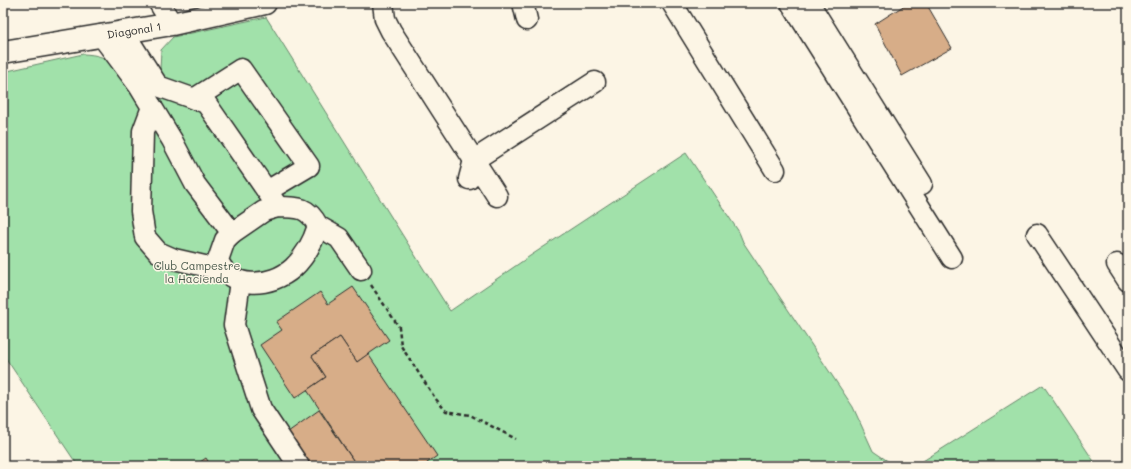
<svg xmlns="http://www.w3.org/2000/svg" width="1131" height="469" font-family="Mali,sans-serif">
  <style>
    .park { fill: #a1e1aa; stroke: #66866a }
    .building { fill: #d7ad88; stroke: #2b2b2b }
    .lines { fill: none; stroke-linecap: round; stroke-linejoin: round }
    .minor-casing { stroke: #2b2b2b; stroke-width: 23 }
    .major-casing { stroke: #2b2b2b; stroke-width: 25 }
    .path { stroke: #2b2b2b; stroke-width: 2.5; stroke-dasharray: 4 3; stroke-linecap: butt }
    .minor { stroke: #fcf5e5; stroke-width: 20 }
    .major { stroke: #fcf5e5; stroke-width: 22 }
    .labels { text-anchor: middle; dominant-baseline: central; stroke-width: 3; stroke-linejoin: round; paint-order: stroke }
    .street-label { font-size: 11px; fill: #2b2b2b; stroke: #fcf5e5 }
    .park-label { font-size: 11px; fill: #48584b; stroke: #fcf5e5 }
  </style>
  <rect width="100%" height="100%" fill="#fcf5e5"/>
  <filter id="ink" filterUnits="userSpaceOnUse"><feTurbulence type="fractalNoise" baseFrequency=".025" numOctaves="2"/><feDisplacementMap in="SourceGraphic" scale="8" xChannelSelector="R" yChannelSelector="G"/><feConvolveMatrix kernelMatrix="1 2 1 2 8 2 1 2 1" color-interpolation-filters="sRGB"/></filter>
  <g filter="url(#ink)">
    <g class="park">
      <path d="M266,17L450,311L530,256L686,153L739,232L743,242L853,407L873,451L895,466H78L3,354V72L83,54C111,55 114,65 126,87L160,70L161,50L173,37Z"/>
      <path d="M1043,385L1097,466H915Z"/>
    </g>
    <g class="building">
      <path d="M908,3H926L952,48L902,76L875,24Z"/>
      <path d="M353,287L389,340L357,362L340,337L312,356L326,377L295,398L260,345L282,330L276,322L320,292L328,304Z"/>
      <path d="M340,337L357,362L368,354L437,456L427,463L429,466H357L307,390L326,377L312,356Z"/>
      <path d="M319,410L357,466H301L281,437Z"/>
      <path d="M206,458L211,466H194Z"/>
    </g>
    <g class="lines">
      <g class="minor-casing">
        <g id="minor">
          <path d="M159,3L172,24"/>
          <path d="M383,3L385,19L391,31L497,196"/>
          <path d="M523,3L527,20"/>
          <path d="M672,3L775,170"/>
          <path d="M791,3L952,258"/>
          <path d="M809,3L922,184"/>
          <path d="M123,31L158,86L206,103L278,207"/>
          <path d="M101,35L139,86L172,140L195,184L232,233"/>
          <path d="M194,99L241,69L309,166L267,191"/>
          <path d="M152,107L143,131L141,211L145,237L158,252L174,259L222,270"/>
          <path d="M469,179L474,160L595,82"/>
          <path d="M278,207C299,207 308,207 318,226C313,242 306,256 293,268C272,287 230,291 218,260L225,240L232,233L264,211Z"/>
          <path d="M318,226L339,238L361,270"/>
          <path d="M1037,234L1128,371"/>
          <path d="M1117,264L1128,281"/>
          <path d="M240,281L234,325L261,409L299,466"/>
        </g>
      </g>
      <g class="major-casing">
        <path id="major" d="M3,52L172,24L265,3"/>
      </g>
      <path class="path" d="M371,285L399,327L401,346L435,398L446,411L470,415L516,439"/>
      <use href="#minor" class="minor"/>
      <use href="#major" class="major"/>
    </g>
  </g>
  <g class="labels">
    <g class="street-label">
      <text transform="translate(134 30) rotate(-9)">Diagonal 1</text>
    </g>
    <g class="park-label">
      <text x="197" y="265">Club Campestre<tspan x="197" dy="13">la Hacienda</tspan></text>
    </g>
  </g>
  <rect width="1131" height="469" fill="none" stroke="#fcf5e5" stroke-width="16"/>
  <rect x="8" y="8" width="1115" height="453" fill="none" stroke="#2b2b2b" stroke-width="1.5" filter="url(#ink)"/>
</svg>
